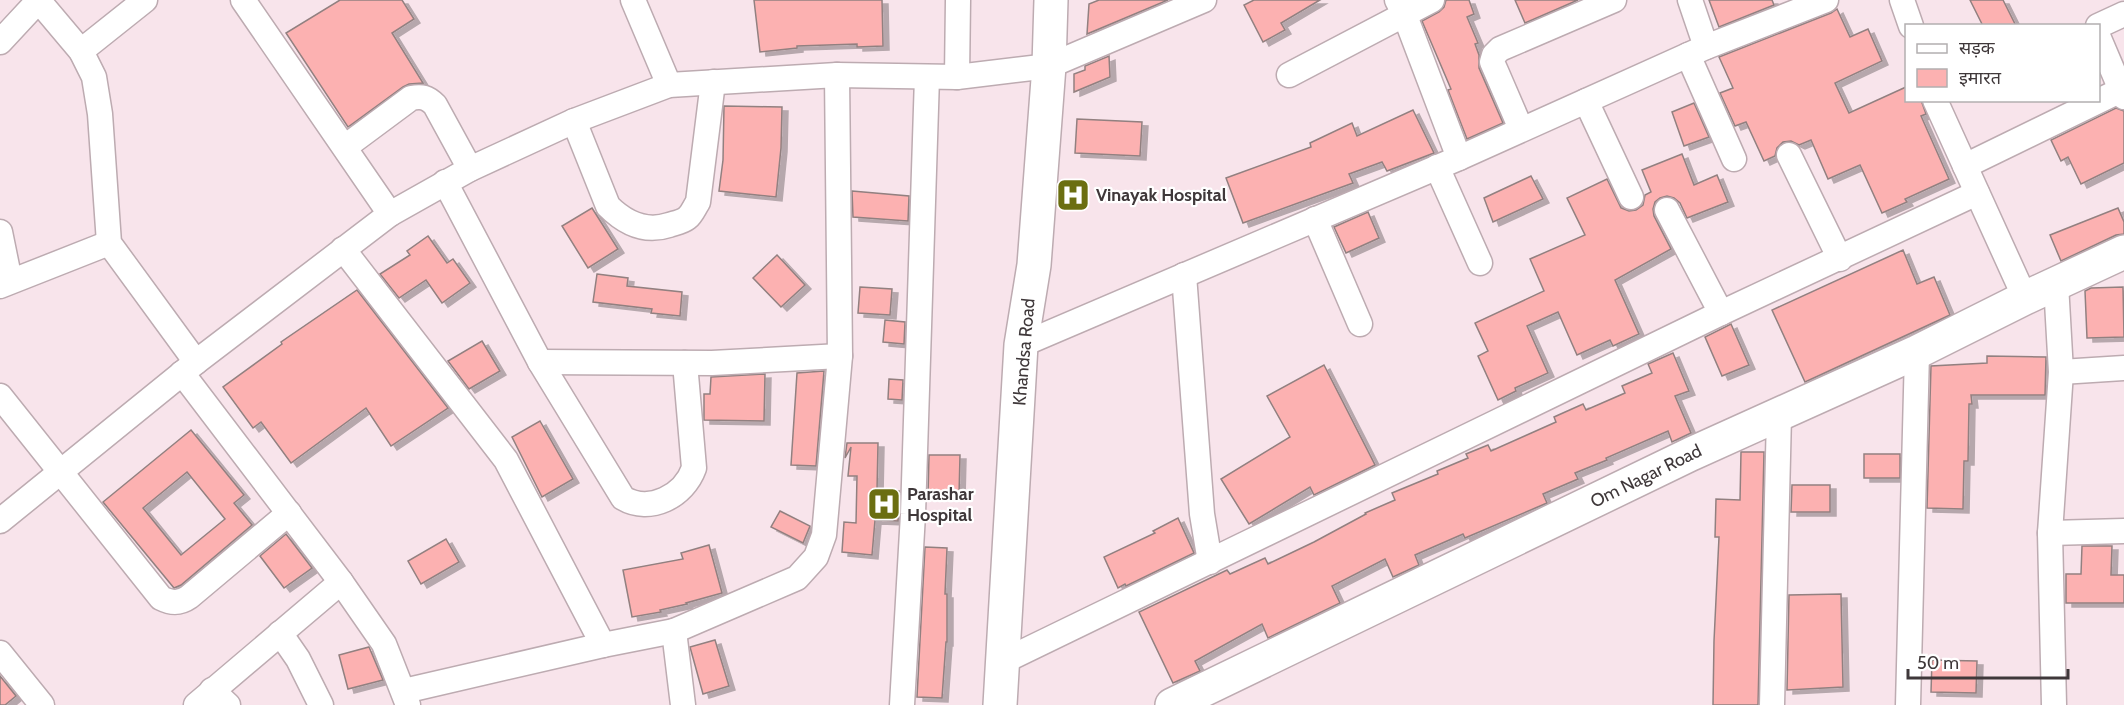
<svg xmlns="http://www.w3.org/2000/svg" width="2124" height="705" font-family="Cabin,'Noto Sans Devanagari',sans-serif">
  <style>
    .building { fill: #fcb1b1; stroke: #928080; stroke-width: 1.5; fill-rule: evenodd; filter: url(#shadow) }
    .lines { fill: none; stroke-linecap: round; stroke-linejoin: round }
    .street-casing { stroke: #bdabb1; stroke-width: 27 }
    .secondary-casing { stroke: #bdabb1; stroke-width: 36 }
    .street { stroke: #fff; stroke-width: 24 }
    .secondary { stroke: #fff; stroke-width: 33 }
    .labels { text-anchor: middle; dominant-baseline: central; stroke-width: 4.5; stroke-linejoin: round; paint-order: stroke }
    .poi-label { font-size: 18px; font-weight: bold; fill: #3f383a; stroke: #fff; text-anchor: start }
    .street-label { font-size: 18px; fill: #3f383a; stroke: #fff }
  </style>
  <defs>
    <filter id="shadow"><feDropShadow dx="6" dy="4" stdDeviation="0" flood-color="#0004"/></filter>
  </defs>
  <rect width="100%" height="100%" fill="#f8e4eb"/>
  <g class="building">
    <path d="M340,0H402L414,19L392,33L423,83L409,84L403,87L348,127L286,33Z"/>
    <path d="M754,0H882L883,46L857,47V44L797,46V48L760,52Z"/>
    <path d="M1099,0H1168L1087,34L1089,4Z"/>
    <path d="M1254,0H1320L1281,23L1285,30L1263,42L1244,5Z"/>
    <path d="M1446,0H1469L1474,14L1467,17L1478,43L1475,44L1479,55V68L1503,123L1467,139L1448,90L1451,89L1422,21L1439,12L1444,7Z"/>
    <path d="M1515,0H1578L1525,23Z"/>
    <path d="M1709,0H1772L1774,5L1719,27Z"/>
    <path d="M1970,0H2003L2016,26H1983Z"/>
    <path d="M1837,9L1850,37L1868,29L1882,61L1835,83L1849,113L1906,87V100H1921L1926,114L1921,116L1949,179L1905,199L1907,202L1882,213L1860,165L1828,179L1811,140L1799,145L1791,141L1783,142L1777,148L1775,156L1764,161L1746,122L1735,126L1720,93L1733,88L1719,57L1831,13Z"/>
    <path d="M1109,56L1110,77L1074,92V74L1085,70V66Z"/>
    <path d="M1694,103L1709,137L1684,146L1672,112Z"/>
    <path d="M724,106L782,107L781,148L776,197L719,191L723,160Z"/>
    <path d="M2116,108L2124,111V163L2081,184L2068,157L2061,161L2051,140Z"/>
    <path d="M1413,110L1434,153L1387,171L1382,162L1349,174L1353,183L1243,223L1226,178L1311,147L1310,143L1352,123L1357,136Z"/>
    <path d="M1077,119L1142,122L1140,156L1075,153Z"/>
    <path d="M1682,154L1694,185L1717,175L1728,202L1687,218L1680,203L1674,198L1667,196L1660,198L1655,202L1653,209L1654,216L1671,249L1615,280L1639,334L1613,346L1610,340L1577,355L1558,312L1527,326L1548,373L1515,388L1516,391L1498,400L1478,356L1488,351L1475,323L1544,291L1530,259L1585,235L1567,198L1607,179L1621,208L1629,211L1636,210L1643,205L1645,195L1651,192L1642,170Z"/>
    <path d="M1531,176L1543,199L1493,222L1484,198Z"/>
    <path d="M852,191L909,196L908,221L853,217Z"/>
    <path d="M592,208L618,249L588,268L562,226Z"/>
    <path d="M2118,208L2124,222V234L2116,235L2061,261L2050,235Z"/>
    <path d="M1368,212L1379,238L1346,253L1334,227Z"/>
    <path d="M428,236L447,263L453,259L470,283L442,303L426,280L399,298L380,274L410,255L407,251Z"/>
    <path d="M1903,250L1917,284L1934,277L1950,315L1805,382L1772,310Z"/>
    <path d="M777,255L805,285L781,307L753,278Z"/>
    <path d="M597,274L628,278L627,286L682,292L680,316L651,313L652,309L593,302Z"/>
    <path d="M860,287L892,289L890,315L858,313Z"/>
    <path d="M2123,287L2124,337L2087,338L2085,291L2091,288Z"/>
    <path d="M357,290L448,408L391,446L366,408L291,463L261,422L253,428L223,387L282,344L281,342Z"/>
    <path d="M885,320L905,322L904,344L883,342Z"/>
    <path d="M1731,324L1749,365L1722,376L1705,337Z"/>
    <path d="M482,341L500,371L469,389L448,361Z"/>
    <path d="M1673,353L1689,391L1675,396L1691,433L1672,442L1668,431L1606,458L1607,460L1575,473L1578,479L1543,494L1547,503L1465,538L1463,534L1415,555L1419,565L1393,577L1385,559L1332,586L1340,603L1268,638L1262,624L1195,661L1200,671L1173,683L1139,612L1227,570L1230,574L1265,558L1268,564L1314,542L1366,514L1365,513L1395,500L1392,493L1438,474L1437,471L1468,458L1466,454L1488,445L1491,451L1556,422L1554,417L1583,404L1586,410L1625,393L1622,386L1652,373L1648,364Z"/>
    <path d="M1987,356L2046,357L2045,395H1971L1972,404H1969L1968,461H1964L1963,509L1927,508L1931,366L1987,363Z"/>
    <path d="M1324,365L1375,465L1314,495L1310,487L1249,524L1221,479L1290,437L1267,396Z"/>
    <path d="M824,371L816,466L791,465L797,373Z"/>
    <path d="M765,374L764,421L704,420V394H710L711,377Z"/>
    <path d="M889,379L903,380L902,400L888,399Z"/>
    <path d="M540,421L573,479L542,497L512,437Z"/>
    <path d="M191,430L244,495L234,503L252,525L181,585L174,588L103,502ZM187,472L225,519L181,555L143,508Z"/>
    <path d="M847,443H878L877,491H899L898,521L875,520L872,555L842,552L844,522L856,523L857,476H848L851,447L845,458Z"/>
    <path d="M1741,452H1764L1758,705H1713L1714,641L1719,537H1715L1716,499L1740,500Z"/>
    <rect x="1864" y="454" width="36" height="24"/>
    <path d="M929,455H960L959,495H928Z"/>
    <path d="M1792,485H1830V512H1791Z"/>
    <path d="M780,511L810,526L803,543L771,527Z"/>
    <path d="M1178,518L1194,553L1126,586L1125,584L1118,588L1104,557L1155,533L1153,531Z"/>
    <path d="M286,534L312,568L284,588L260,556Z"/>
    <path d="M446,539L459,562L421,584L408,561Z"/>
    <path d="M709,545L722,593L686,603L687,604L660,610L661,612L632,617L623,570L683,559L681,553Z"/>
    <path d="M2082,546H2112L2111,575H2124V603H2066V574H2081Z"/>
    <path d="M925,547L947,548L945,594H947V642H946L942,698L917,697Z"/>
    <path d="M1841,594L1843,687L1787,690L1789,595Z"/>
    <path d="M715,640L729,686L703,694L690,647Z"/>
    <path d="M369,647L383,680L348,689L339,655Z"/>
    <path d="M1932,660L1977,661L1976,693L1931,692Z"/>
    <path d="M0,676L16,696L5,705H0Z"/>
  </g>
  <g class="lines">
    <g class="street-casing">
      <g id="street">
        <path d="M38,0L81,51L94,77L100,114L109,243L196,362"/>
        <path d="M243,0L390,214"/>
        <path d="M633,0L669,85"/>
        <path d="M1397,0L1404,13L1459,158"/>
        <path d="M1690,0L1706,47"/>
        <path d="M1902,0L1911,26"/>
        <path d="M2098,26L2124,14"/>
        <path d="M2098,36L2124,97"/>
        <path d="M0,42L39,0"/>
        <path d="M81,51L145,0"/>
        <path d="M1688,55L1734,159"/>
        <path d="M1289,75L1432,0"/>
        <path d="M957,77L958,0"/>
        <path d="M1935,100L2025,298"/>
        <path d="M1586,101L1631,197"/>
        <path d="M574,121L608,206C625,223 645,233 669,225C675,223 682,222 687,218C692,214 694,208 698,202L713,82"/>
        <path d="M1521,129L1496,71L1492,62L1494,55L1500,49L1614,0"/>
        <path d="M345,147L411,98C422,96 427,97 435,105L470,169"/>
        <path d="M1789,155L1840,259"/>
        <path d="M1965,166L2121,90"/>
        <path d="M1437,167L1480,263"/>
        <path d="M445,182L540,362L623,498C650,514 684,496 694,468L685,363"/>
        <path d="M1667,210L1721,313"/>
        <path d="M1315,219L1360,324"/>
        <path d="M0,232L10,281"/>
        <path d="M343,249L506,460L603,645"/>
        <path d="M1184,275L1202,514L1210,562"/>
        <path d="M0,286L109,243"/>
        <path d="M1021,345L1459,158L1706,47L1826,0"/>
        <path d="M540,362L712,363L840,356"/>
        <path d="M2061,372L2124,368"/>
        <path d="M182,373L341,582L384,644L408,705"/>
        <path d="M0,396L161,598C171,603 179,604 189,597L289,513"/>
        <path d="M0,521L196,362L390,214L470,169L574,121L669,85L837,75L957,77L1049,66L1204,0"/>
        <path d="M2050,533L2124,531"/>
        <path d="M674,631L683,705"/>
        <path d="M280,633L298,659L321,705"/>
        <path d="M0,653L42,705"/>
        <path d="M1002,662L1721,313L1977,193"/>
        <path d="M212,690L228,705"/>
        <path d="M404,691L603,645L674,631L797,578L816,557L824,535L840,356L837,75"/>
        <path d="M196,705L341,582"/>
        <path d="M902,705L913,514L927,77"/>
        <path d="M1772,705L1779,415"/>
        <path d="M1908,705L1917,352"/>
        <path d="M2054,705L2050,533L2061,372L2056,284"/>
      </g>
    </g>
    <g class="secondary-casing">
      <g id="secondary">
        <path d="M1000,705L1021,345L1034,265L1049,66L1051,0"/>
        <path d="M1172,705L1691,454L1917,352L2025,298L2124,252"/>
      </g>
    </g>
    <use href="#street" class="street"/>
    <use href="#secondary" class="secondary"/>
  </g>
  <defs>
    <g id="hospital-square" transform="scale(1.725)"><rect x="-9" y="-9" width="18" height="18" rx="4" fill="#6b6e11" stroke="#fff"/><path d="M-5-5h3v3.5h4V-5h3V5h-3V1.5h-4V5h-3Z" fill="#fff"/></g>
  </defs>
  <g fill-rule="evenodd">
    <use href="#hospital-square" x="1073" y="195"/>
    <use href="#hospital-square" x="884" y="504"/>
  </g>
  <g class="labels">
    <g class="poi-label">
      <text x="1096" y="195">Vinayak Hospital</text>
      <text x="907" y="494">Parashar<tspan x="907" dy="21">Hospital</tspan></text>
    </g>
    <g class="street-label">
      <text transform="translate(1024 352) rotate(-85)">Khandsa Road</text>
      <text transform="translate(1646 476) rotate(-26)">Om Nagar Road</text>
    </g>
  </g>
  <rect x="1905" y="24" width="195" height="78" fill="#ffffff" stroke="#b2afb0" stroke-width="1.5"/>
  <rect x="1917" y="44" width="30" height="9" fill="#ffffff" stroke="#b2afb0" stroke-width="1.5"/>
  <text x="1959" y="54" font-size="18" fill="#3f383a">सड़क</text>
  <rect x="1917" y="69" width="30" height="18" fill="#fcb1b1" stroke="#b2afb0" stroke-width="1.5"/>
  <text x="1959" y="84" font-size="18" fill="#3f383a">इमारत</text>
  <path d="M1908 669v9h160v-9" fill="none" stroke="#3f383a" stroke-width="3"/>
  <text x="1917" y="669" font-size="18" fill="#3f383a" stroke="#ffffff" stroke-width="4.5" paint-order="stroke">50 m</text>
</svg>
